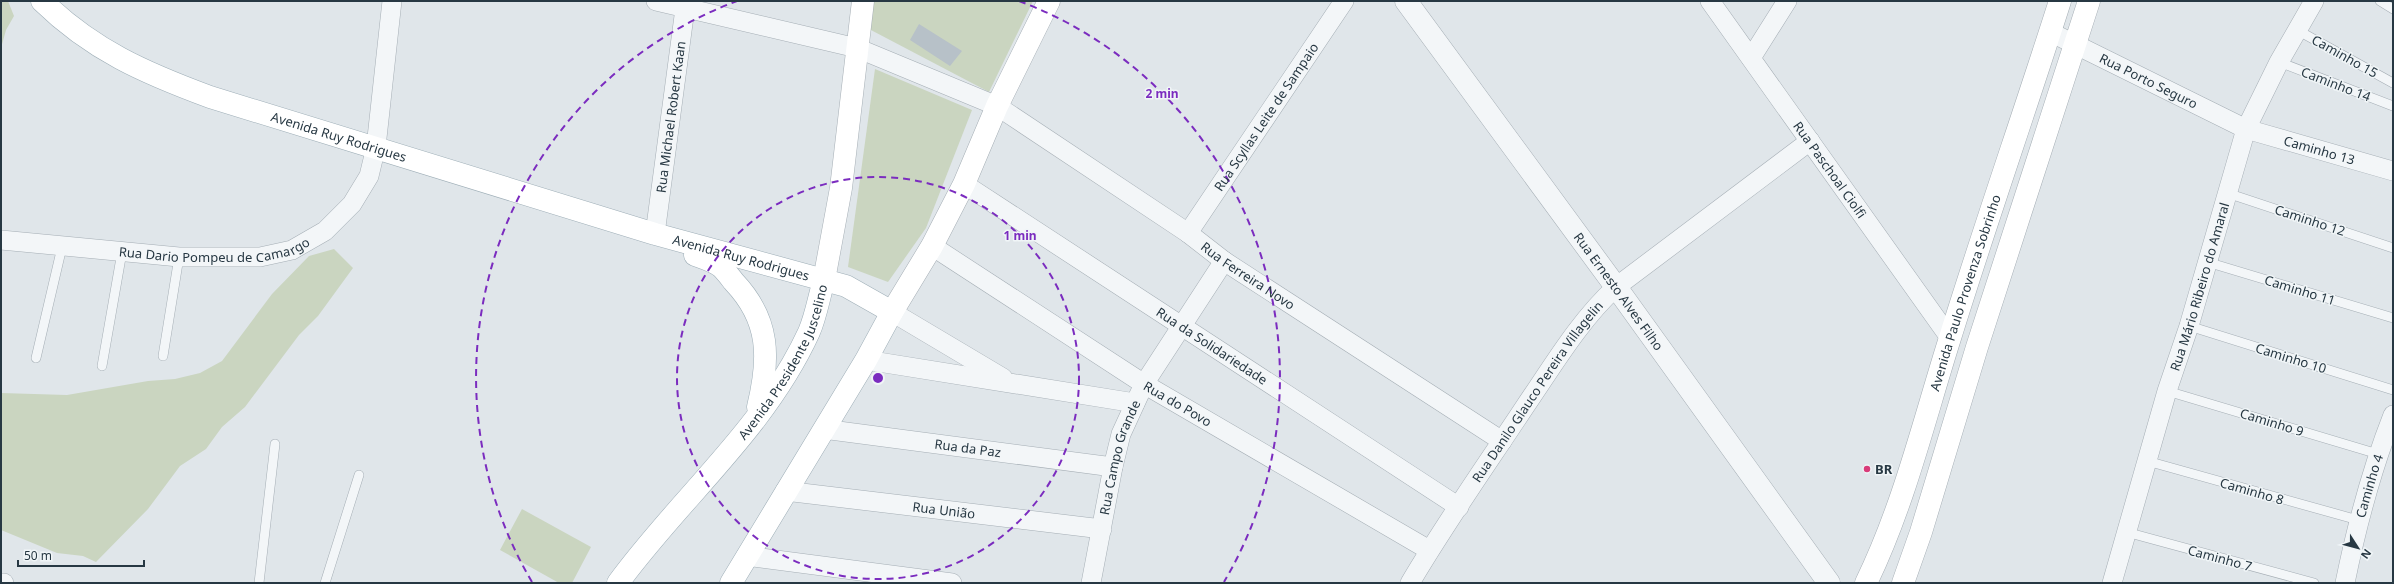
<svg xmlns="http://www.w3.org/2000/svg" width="2394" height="584" font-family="'Noto Sans',sans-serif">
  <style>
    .green { fill: #cad5c0 }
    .building { fill: #b7c1c8 }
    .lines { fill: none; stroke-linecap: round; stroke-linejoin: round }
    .service-casing { stroke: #a5aeb5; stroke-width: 10 }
    .minor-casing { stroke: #a5aeb5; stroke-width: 20 }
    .tertiary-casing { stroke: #a5aeb5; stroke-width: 23 }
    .secondary-casing { stroke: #a5aeb5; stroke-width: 23 }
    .primary-casing { stroke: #9eaeb7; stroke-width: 23 }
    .service { stroke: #f3f6f8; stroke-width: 9 }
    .minor { stroke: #f3f6f8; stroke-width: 19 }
    .tertiary { stroke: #f3f6f8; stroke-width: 22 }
    .secondary { stroke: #fff; stroke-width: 22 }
    .primary { stroke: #fff; stroke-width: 22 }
    .ring { fill: none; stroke: #7b2cbf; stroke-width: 2; stroke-dasharray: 7 5 }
    .poi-dot { fill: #d93b79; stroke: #f0f5f7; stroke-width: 1.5 }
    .labels { text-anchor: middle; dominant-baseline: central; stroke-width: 3; stroke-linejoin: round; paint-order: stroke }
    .street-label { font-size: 13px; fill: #273843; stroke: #f0f5f7 }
    .poi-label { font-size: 13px; font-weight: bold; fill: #273843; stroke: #f0f5f7; text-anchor: start }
    .centre { fill: #7b2cbf; stroke: #f0f5f7; stroke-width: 2 }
    .ring-label { font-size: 12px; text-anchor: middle; font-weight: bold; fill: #7b2cbf; stroke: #f0f5f7; stroke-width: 3; stroke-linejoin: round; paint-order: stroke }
  </style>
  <rect width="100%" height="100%" fill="#e0e6ea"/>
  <g class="green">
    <path d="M1,1H8L14,16L6,30L1,48Z"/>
    <path d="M874,1H1033L989,92L869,29Z"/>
    <path d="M875,69L972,110L926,228L888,282L848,267Z"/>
    <path d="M334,249L353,268L318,316L299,335L245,407L222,427L206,449L180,466L148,509L96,562L83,556L57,553L1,530V393L67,395L148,381L175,379L200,373L222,361L272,294L309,256Z"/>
    <path d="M522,509L591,547L572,583H559L500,550Z"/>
  </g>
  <path class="building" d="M919,24L962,51L950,66L910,40Z"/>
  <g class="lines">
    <g class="service-casing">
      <g id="service">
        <path d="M2380,1L2393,9"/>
        <path d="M2297,30L2393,83"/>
        <path d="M2279,62L2393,106"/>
        <path d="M2227,193L2393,248"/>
        <path d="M2207,262L2393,318"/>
        <path d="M2189,326L2393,390"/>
        <path d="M163,356L179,257"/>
        <path d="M36,358L62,247"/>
        <path d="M102,366L122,252"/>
        <path d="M2167,391L2378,454"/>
        <path d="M2147,461L2358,520"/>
        <path d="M2126,532L2314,583"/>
        <path d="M259,583L275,444"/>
        <path d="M325,583L359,475"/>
      </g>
    </g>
    <g class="minor-casing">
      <g id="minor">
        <path id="s1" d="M656,1L857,48L997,106L1188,233L1224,261L1502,441"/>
        <path id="s2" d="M1710,1L1950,338"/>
        <path id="s3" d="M2050,32L2246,129L2393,171"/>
        <path d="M1751,58L1787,1"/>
        <path id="s4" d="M964,184L1459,507"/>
        <path id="s5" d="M1188,233L1344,1"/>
        <path id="s6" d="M655,234L686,1"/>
        <path id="s7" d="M1,240L179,257H260L292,250L325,231L352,204L369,176L376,147L392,1"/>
        <path id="s8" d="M932,246L1144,384L1429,550"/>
        <path d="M892,312L1003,378"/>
        <path d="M866,360L1135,403"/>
        <path id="s9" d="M823,429L1113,467"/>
        <path id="s10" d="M785,491L1102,529"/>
        <path d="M746,556L952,583"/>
        <path d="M1,583H4"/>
        <path id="s11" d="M1091,583L1113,467L1121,434L1144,384L1224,261"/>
        <path id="s12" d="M1410,583C1446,522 1487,464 1526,405C1554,364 1580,320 1616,287L1810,141"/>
        <path id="s13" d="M2112,583L2167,391L2189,326L2246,129L2279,62L2314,1"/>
        <path id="s14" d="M2345,583C2357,524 2371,471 2393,415"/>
      </g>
    </g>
    <g class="tertiary-casing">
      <g id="tertiary">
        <path id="s15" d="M1406,1L1616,287L1829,583"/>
      </g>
    </g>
    <g class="secondary-casing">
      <g id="secondary">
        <path d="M824,280L841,188L863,1"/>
        <path d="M892,312L932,246L964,184L997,106L1049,1"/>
        <path id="s16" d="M1866,583C1904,505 1924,420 1950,338C1985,225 2024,114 2060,1"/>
        <path d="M1903,583L1921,532L1977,347L2089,1"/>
      </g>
    </g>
    <g class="primary-casing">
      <g id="primary">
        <path id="s17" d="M42,1C92,50 145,73 210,97L655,234L846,286L892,312L866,360L731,583"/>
        <path d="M695,255C703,258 713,261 720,266C725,270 730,277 734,282C770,320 770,358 758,407"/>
        <path id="s18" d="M618,583C680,498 764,430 809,332C816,316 819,297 824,280"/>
      </g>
    </g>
    <use href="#service" class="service"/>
    <use href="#minor" class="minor"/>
    <use href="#tertiary" class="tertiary"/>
    <use href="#secondary" class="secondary"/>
    <use href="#primary" class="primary"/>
  </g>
  <g class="ring">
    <circle cx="878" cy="378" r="201"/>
    <path d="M532 582A402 402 0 0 1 737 1M1019 1A402 402 0 0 1 1224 582"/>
  </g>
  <circle class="poi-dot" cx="1867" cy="469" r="4"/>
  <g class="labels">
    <g class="street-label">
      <text transform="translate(2345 56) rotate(29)">Caminho 15</text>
      <text stroke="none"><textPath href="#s3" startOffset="110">Rua Porto Seguro</textPath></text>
      <text transform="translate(2336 84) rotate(21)">Caminho 14</text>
      <text stroke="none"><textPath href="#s6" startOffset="118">Rua Michael Robert Kaan</textPath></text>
      <text stroke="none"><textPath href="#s5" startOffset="140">Rua Scyllas Leite de Sampaio</textPath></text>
      <text stroke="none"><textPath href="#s17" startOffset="330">Avenida Ruy Rodrigues</textPath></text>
      <text stroke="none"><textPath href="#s3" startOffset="295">Caminho 13</textPath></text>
      <text stroke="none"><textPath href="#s2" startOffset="207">Rua Paschoal Ciolfi</textPath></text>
      <text transform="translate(2310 220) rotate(18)">Caminho 12</text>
      <text stroke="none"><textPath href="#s7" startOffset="215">Rua Dario Pompeu de Camargo</textPath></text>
      <text stroke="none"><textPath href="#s17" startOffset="750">Avenida Ruy Rodrigues</textPath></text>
      <text stroke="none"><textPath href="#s1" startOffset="661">Rua Ferreira Novo</textPath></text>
      <text stroke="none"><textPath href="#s13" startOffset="309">Rua Mário Ribeiro do Amaral</textPath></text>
      <text transform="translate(2300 290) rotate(17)">Caminho 11</text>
      <text stroke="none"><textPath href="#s15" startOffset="360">Rua Ernesto Alves Filho</textPath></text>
      <text stroke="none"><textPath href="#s16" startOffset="307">Avenida Paulo Provenza Sobrinho</textPath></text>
      <text stroke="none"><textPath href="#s4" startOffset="296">Rua da Solidariedade</textPath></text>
      <text transform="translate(2291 358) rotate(17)">Caminho 10</text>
      <text stroke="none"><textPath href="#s18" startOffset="278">Avenida Presidente Juscelino</textPath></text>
      <text stroke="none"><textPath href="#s12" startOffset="230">Rua Danilo Glauco Pereira Villagelin</textPath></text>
      <text stroke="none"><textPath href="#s8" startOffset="292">Rua do Povo</textPath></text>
      <text transform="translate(2272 422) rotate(17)">Caminho 9</text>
      <text stroke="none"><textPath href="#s9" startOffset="146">Rua da Paz</textPath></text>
      <text stroke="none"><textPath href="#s11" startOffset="129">Rua Campo Grande</textPath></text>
      <text stroke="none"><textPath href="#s14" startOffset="100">Caminho 4</textPath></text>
      <text transform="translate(2252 491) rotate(16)">Caminho 8</text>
      <text stroke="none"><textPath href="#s10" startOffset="160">Rua União</textPath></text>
      <text transform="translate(2220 558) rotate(15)">Caminho 7</text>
    </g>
    <g class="poi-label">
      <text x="1875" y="469">BR</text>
    </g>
  </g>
  <circle cx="878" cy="378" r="6" class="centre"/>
  <g class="ring-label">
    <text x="1162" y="98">2 min</text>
    <text x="1020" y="240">1 min</text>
  </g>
  <rect width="2394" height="584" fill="none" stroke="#273843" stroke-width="4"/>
  <g transform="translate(2358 548) rotate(126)" stroke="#f0f5f7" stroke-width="3" paint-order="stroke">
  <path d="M0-3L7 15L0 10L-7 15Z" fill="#273843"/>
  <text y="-6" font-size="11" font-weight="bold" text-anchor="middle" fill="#273843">N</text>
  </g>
  <path d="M18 560v6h126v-6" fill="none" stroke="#273843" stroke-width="2"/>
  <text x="24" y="560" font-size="12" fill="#273843" stroke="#f0f5f7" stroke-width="3" paint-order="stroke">50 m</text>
</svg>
